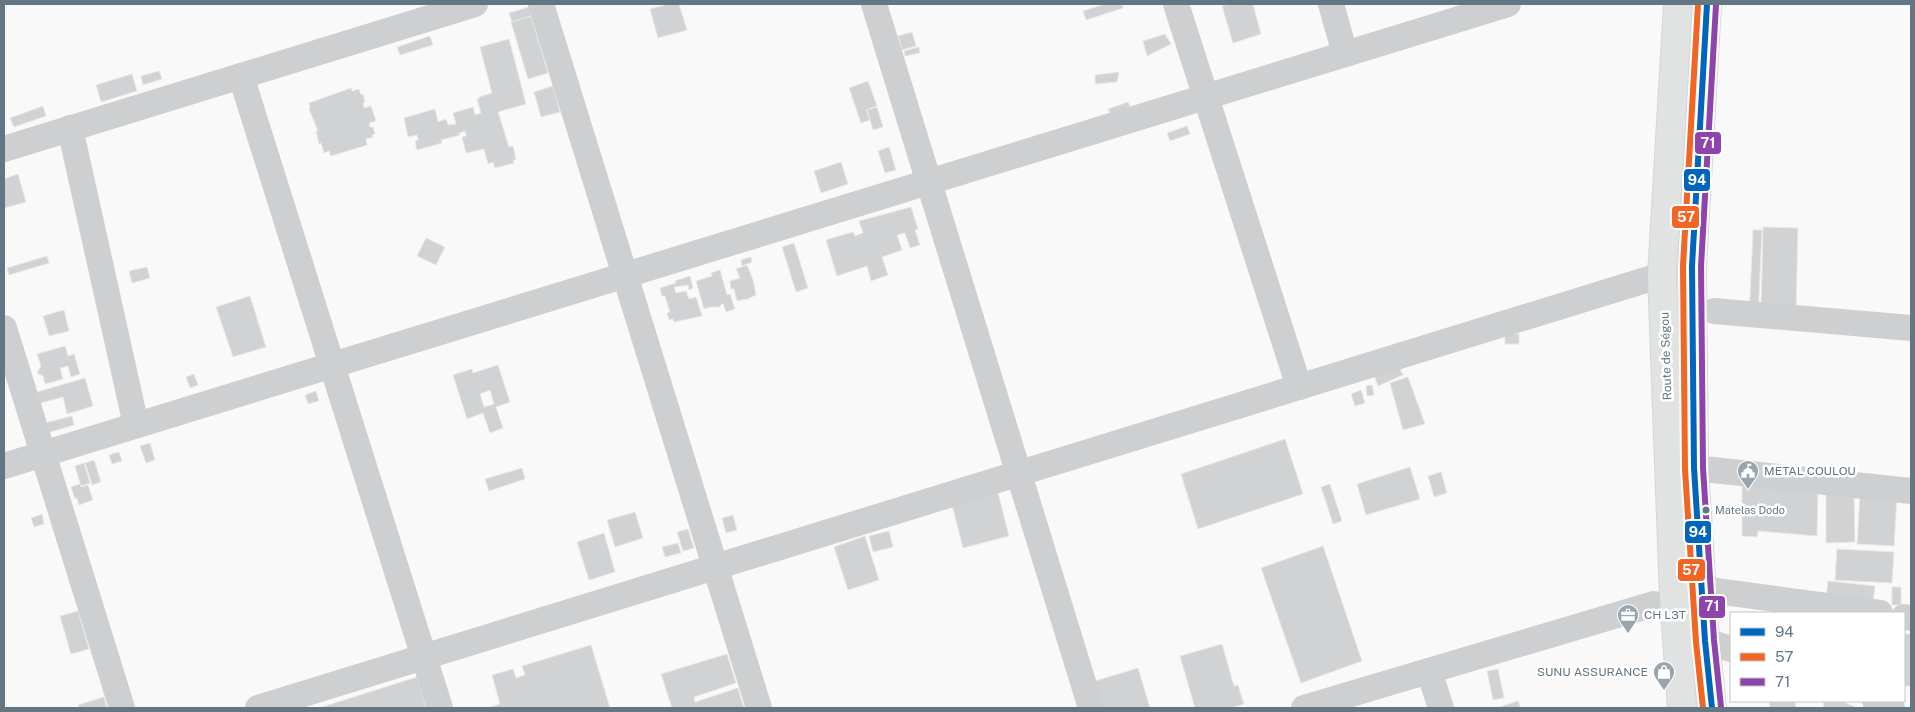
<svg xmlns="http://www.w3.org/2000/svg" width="1915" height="712" font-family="'Public Sans',sans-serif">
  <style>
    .building { fill: #d0d2d3; stroke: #e8e8e8; fill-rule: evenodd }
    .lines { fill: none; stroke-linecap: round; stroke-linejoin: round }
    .highway-casing { stroke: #d5d6d6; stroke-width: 30 }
    .minor { stroke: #cecfd0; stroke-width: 26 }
    .highway { stroke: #e1e2e2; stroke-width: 28 }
    .bus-1-casing { stroke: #fff; stroke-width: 10 }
    .bus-2-casing { stroke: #fff; stroke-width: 10 }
    .bus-3-casing { stroke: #fff; stroke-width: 10 }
    .bus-1 { stroke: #0065bd; stroke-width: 6 }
    .bus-2 { stroke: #f26522; stroke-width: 6 }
    .bus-3 { stroke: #8e44ad; stroke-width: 6 }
    .bus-dot { fill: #657683; stroke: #fff; stroke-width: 2 }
    .labels { text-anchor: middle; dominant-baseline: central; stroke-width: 5; stroke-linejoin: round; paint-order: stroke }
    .bus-label { font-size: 11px; fill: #657683; stroke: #fff; text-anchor: start }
    .street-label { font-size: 12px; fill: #657683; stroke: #fff }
    .poi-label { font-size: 12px; fill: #657683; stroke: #fff; text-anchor: start }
    .line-badge { stroke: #fff; stroke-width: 2 }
    .badge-label { font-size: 14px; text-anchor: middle; font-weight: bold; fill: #fff }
  </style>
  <rect width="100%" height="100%" fill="#f9f9f9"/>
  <g class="building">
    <path d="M669,4H679L687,30L658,38L650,9Z"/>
    <path d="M1105,4H1122L1123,8L1086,20L1083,11Z"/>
    <path d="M1229,4H1253L1261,34L1233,43L1222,6Z"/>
    <path d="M529,7L531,16L512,22L509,13Z"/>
    <path d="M531,16L548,73L528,79L511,22Z"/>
    <path d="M912,32L916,46L902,50L898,36Z"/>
    <path d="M1165,34L1171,44L1147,56L1143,41Z"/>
    <path d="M430,36L433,45L400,55L397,47Z"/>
    <path d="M509,39L526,104L498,112L509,147L513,146L516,160H513L514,163L495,168L493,162L488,164L484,149L466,153L462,137L466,136L465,131L459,133L460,135L441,140L442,143L417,150L415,141L418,140L417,135L408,137L404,118L435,109L438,122L446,119L448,125L456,124L453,113L473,107L475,115L481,113L477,99L480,98L479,97L492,93L480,47Z"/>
    <path d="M919,47L920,53L905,56L904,51Z"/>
    <path d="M159,71L162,79L143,85L141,76Z"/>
    <path d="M1119,72L1117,82L1095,84V75Z"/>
    <path d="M132,74L137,91L101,102L96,85Z"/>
    <path d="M868,81L877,106L866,110L870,120L861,123L849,88Z"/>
    <path d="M553,86L560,112L541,117L534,92Z"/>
    <path d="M351,88L352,91L359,89L361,95L363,94L365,102L363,103L364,108L371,106L376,121L369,123L370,127H373L375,134L372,135L373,137L366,139L367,145L331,156L329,151L324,153L321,143L319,144L316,131H318L309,109L310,108L309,103Z"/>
    <path d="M1128,102L1131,109L1114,119L1108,109Z"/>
    <path d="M43,106L46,116L14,127L10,118Z"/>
    <path d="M877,107L883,127L873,130L867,110Z"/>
    <path d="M1187,126L1190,134L1170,141L1167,133Z"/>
    <path d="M889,147L896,170L885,173L878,151Z"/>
    <path d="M841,162L848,184L821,193L814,171Z"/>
    <path d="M18,174L26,202L4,208V179Z"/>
    <path d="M911,207L918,229L915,230L920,245L910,248L905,233L897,235L902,250L882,257L888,275L871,281L867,266L837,276L826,240L853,232L855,236L863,233L859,221Z"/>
    <path d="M1763,227L1798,228L1796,312L1761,311Z"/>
    <path d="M1753,230H1762L1758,319L1749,318Z"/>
    <path d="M426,238L445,247L436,265L417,256Z"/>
    <path d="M794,243L808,288L796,292L782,247Z"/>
    <path d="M47,256L49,263L9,275L7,268Z"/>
    <path d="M751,257L752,262L742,266L741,260Z"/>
    <path d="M747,265L753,280L756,295L745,300V299L737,301L734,289H731L730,281L740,278L736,269Z"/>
    <path d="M147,267L150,278L132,283L129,271Z"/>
    <path d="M720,270L727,295L730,294L735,309L726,312L723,303L719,307H711L704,309L696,281L712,276L711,273Z"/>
    <path d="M690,276L693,288L689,290L688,285L674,287L676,293L686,291L689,299L696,297L702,316L674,322L673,319L669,320L667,313L670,312L665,296H662L660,288L676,283L675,281Z"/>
    <path d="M250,296L266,347L233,357L216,307Z"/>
    <path d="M64,310L69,331L49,336L43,316Z"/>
    <rect x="1505" y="334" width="14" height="10"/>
    <path d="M65,346L68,356L74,354L80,374L71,377L68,366L60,368L63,379L45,384L43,376L37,373L41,366L37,354Z"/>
    <path d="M1397,362L1403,375L1378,386L1373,372Z"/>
    <path d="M498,365L510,402L496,407L503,428L490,433L483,413L467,419L453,375L472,369L473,373ZM490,390L494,404L484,407L480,394Z"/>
    <path d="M194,374L198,385L190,388L186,377Z"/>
    <path d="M1408,377L1425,424L1403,430L1390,383Z"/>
    <path d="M85,378L93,406L67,414L63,397L37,404L34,393Z"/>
    <path d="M1372,385L1374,395L1367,396L1366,386Z"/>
    <path d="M1361,390L1365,403L1355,406L1351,394Z"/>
    <path d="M316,391L319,401L308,404L305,395Z"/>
    <path d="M72,416L74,425L44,434L41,424Z"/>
    <path d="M1285,439L1303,494L1198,529L1181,474Z"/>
    <path d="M150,443L155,460L146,463L140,446Z"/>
    <path d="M119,452L122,461L112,464L109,455Z"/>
    <path d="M94,460L101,482L92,485L85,463Z"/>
    <path d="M84,463L90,483L81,486L75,466Z"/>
    <path d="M1410,467L1420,499L1366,515L1357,484Z"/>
    <path d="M522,468L525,479L489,491L485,479Z"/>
    <path d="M1441,472L1447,493L1434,497L1428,476Z"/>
    <path d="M80,484L81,487L88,485L93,500L79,505L77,498L75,499L71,487Z"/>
    <path d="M1330,484L1342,521L1333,524L1321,487Z"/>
    <path d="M1742,485L1818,492L1817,536L1758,531L1757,537L1742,536Z"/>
    <path d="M998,493L1009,536L963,548L952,505Z"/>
    <path d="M1826,493H1854L1855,542L1826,543Z"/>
    <path d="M1860,495L1897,497L1894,546L1857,544Z"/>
    <path d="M635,512L643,538L615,547L607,520Z"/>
    <path d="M42,514L44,524L34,527L31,518Z"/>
    <path d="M733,515L737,530L726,533L722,518Z"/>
    <path d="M688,529L694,548L683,551L677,532Z"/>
    <path d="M889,531L893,547L873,552L869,536Z"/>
    <path d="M604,533L615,572L589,580L577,542Z"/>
    <path d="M865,536L879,580L848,590L834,547Z"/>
    <path d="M678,543L681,553L665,557L662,547Z"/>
    <path d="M1323,546L1362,661L1301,683L1261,568Z"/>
    <path d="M1837,549L1894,552L1892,583L1835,580Z"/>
    <path d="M1828,581L1875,586L1873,602L1826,598Z"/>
    <rect x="1892" y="587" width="9" height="18"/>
    <path d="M78,611L89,649L71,654L60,616Z"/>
    <rect x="1904" y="634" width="7" height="52"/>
    <path d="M1222,644L1234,686L1238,685L1244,704L1231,708H1195L1180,656Z"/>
    <path d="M591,645L610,708H487L500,704L492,675L513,669L516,678L525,675L522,666Z"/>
    <path d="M727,654L736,683L694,697L695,702L738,688L744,708H672L661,674Z"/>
    <path d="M1138,668L1150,708H1100L1092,682Z"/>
    <path d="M1498,669L1504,698L1493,700L1487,671Z"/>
    <path d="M417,677L426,708H319Z"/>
    <path d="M104,697L107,708H79L78,705Z"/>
    <path d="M1518,701L1521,708H1500L1499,707Z"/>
    <path d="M1769,701H1795L1796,708H1770Z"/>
    <path d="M1823,701H1841L1858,708H1824Z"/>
  </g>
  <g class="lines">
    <g class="highway-casing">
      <g id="highway">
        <path d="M1678,4L1662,275L1674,598L1682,708"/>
        <path d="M1707,4L1692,266L1694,468L1705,641L1712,708"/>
      </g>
    </g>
    <g class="minor">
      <path d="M541,4L759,708"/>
      <path d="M874,4L1091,708"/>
      <path d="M1176,4L1299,387"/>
      <path d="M1331,4L1345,54"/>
      <path d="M241,76L440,708"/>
      <path d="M70,128L136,425"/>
      <path d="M4,149L475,4"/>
      <path d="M1714,311L1911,328"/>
      <path d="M4,328L122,708"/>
      <path d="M4,466L1508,4"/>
      <path d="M1694,468L1911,491"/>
      <path d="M1702,589L1880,613"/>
      <path d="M1904,617L1911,618"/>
      <path d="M1705,641L1731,649"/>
      <path d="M1429,671L1441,708"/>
      <path d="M1875,701L1892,708"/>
      <path d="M258,708L1662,275"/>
      <path d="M1304,708L1654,604"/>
    </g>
    <use href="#highway" class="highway"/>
    <g class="bus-1-casing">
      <path id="bus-1" d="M1707,4L1692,266L1694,468L1705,641L1712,708"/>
    </g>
    <g class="bus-2-casing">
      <path id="bus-2" d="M1698,4L1683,266L1685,469L1696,642L1703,708"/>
    </g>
    <g class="bus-3-casing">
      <path id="bus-3" d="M1716,5L1701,266L1703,468L1714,640L1721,707"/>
    </g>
    <use href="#bus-1" class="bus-1"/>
    <use href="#bus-2" class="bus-2"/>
    <use href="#bus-3" class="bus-3"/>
  </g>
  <defs>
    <g id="civic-pin" transform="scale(1.125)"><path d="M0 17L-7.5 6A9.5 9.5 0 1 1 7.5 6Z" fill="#99a4ac" stroke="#fff"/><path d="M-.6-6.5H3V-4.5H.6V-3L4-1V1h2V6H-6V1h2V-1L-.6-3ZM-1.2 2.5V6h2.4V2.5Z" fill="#fff"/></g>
    <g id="office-pin" transform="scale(1.125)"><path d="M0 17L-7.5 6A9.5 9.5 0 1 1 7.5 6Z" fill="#99a4ac" stroke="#fff"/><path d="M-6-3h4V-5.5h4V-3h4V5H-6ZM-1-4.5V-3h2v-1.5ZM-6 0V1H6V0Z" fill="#fff"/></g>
    <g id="shop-pin" transform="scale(1.125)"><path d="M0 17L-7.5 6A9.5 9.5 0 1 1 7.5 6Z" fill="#99a4ac" stroke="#fff"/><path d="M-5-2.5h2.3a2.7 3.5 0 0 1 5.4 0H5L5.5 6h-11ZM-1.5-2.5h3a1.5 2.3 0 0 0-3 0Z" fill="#fff"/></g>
  </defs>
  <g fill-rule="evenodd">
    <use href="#civic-pin" x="1748" y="471"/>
    <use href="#office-pin" x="1628" y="615"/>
    <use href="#shop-pin" x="1664" y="672"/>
  </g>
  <circle class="bus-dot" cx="1706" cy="510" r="4.5"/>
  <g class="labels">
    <g class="bus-label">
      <text x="1715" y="510">Matelas Dodo</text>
    </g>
    <g class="street-label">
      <text transform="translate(1666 356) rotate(-92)">Route de Ségou</text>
    </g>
    <g class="poi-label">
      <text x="1764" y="471">METAL COULOU</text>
      <text x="1644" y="615">CH L3T</text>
      <text x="1648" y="672" text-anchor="end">SUNU ASSURANCE</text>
    </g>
  </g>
  <g class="line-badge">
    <rect x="1694" y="131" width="28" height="24" rx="5" fill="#8e44ad"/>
    <rect x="1683" y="168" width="28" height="24" rx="5" fill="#0065bd"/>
    <rect x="1671" y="205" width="29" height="24" rx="5" fill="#f26522"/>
    <rect x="1684" y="520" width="28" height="24" rx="5" fill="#0065bd"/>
    <rect x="1677" y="558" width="29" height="24" rx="5" fill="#f26522"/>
    <rect x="1698" y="595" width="28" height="24" rx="5" fill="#8e44ad"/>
  </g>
  <g class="badge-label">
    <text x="1708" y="148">71</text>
    <text x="1697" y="185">94</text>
    <text x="1686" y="222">57</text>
    <text x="1698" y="537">94</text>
    <text x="1691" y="575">57</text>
    <text x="1712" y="611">71</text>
  </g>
  <rect width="1915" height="712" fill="none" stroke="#657683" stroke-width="10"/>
  <rect x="1730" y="612" width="175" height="90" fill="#ffffff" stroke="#c1c8cd"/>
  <rect x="1740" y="628" width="25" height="8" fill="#0065bd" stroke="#c1c8cd"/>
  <text x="1775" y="637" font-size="15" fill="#657683">94</text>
  <rect x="1740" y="653" width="25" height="8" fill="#f26522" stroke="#c1c8cd"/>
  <text x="1775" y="662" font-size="15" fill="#657683">57</text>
  <rect x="1740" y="678" width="25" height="8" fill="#8e44ad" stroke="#c1c8cd"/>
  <text x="1775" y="687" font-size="15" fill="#657683">71</text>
</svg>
